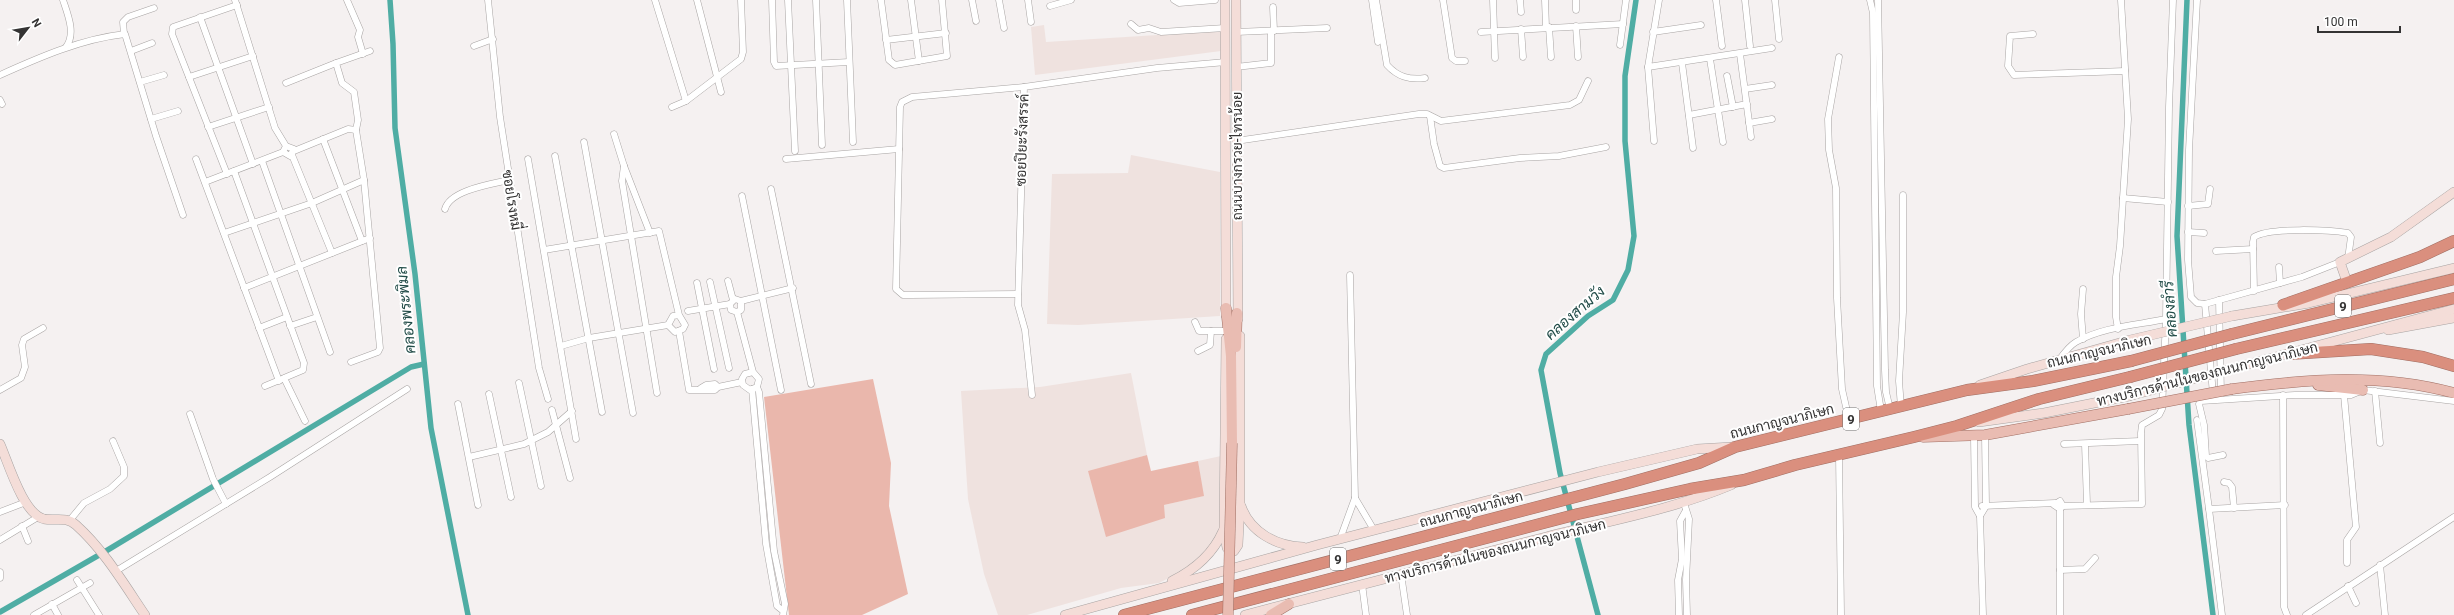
<svg xmlns="http://www.w3.org/2000/svg" width="2454" height="615" font-family="Roboto,Sarabun,sans-serif">
  <style>
    .built { fill: #efe2df }
    .green { fill: #eab7ac }
    .lines { fill: none; stroke-linecap: round; stroke-linejoin: round }
    .canal { stroke: #4fada4; stroke-width: 5.5 }
    .street-casing { stroke: #a8a4a3; stroke-width: 7 }
    .secondary-casing { stroke: #a8a4a3; stroke-width: 10 }
    .primary-casing { stroke: #a06f64; stroke-width: 11 }
    .highway-casing { stroke: #a06f64; stroke-width: 12 }
    .street { stroke: #fff; stroke-width: 6 }
    .secondary { stroke: #f4ddd8; stroke-width: 9 }
    .primary { stroke: #e9bcb2; stroke-width: 10 }
    .highway { stroke: #da8f7e; stroke-width: 11 }
    .secondary-bridge-casing { stroke: #a8a4a3; stroke-width: 10; stroke-linecap: butt }
    .primary-bridge-casing { stroke: #a06f64; stroke-width: 11; stroke-linecap: butt }
    .highway-bridge-casing { stroke: #a06f64; stroke-width: 12; stroke-linecap: butt }
    .secondary-bridge { stroke: #f4ddd8; stroke-width: 9 }
    .primary-bridge { stroke: #e9bcb2; stroke-width: 10 }
    .highway-bridge { stroke: #da8f7e; stroke-width: 11 }
    .labels { text-anchor: middle; dominant-baseline: central; stroke-width: 4; stroke-linejoin: round; paint-order: stroke }
    .shield { fill: #fff; stroke: #717070; stroke-width: 1 }
    .shield-label { font-size: 13px; font-weight: bold; fill: #343333 }
    .street-label { font-size: 14px; fill: #343333; stroke: #fff }
    .water-label { font-size: 15px; font-style: italic; fill: #224c48; stroke: #fff }
  </style>
  <rect width="100%" height="100%" fill="#f5f1f1"/>
  <g class="built">
    <path d="M1044,25L1046,42L1221,31V51L1035,75L1031,27Z"/>
    <path d="M1131,155L1220,172V316L1078,325L1047,324L1052,174L1128,173Z"/>
    <path d="M1131,373L1147,455L1088,472L1164,505L1203,496L1198,461L1221,456L1222,526L1215,542L1186,569L1159,583L1121,588L1027,615H998L984,574L968,499L961,391L1040,387Z"/>
  </g>
  <g class="green">
    <path d="M873,379L891,463L889,506L908,594L862,615H789L764,397Z"/>
    <path d="M1147,455L1151,471L1198,461L1204,496L1164,505L1165,518L1106,537L1088,471Z"/>
  </g>
  <g class="lines">
    <g class="canal">
      <path d="M390,0L393,44L395,128L415,274L431,428L468,615"/>
      <path d="M2187,0L2177,236L2189,425L2213,615"/>
      <path d="M0,612L106,551L411,367L424,364"/>
      <path d="M1598,615L1560,473L1541,370L1546,354L1588,316L1613,300L1628,270L1634,236L1625,141V76L1636,0"/>
    </g>
    <g class="street-casing">
      <g id="street">
        <path d="M63,0C68,15 76,34 66,47"/>
        <path d="M235,0L275,128L286,146L294,149L290,156L283,152L286,146"/>
        <path d="M347,0L360,30L358,37L363,54"/>
        <path d="M488,0L500,117L539,368L548,399"/>
        <path d="M655,0L686,101"/>
        <path d="M697,0L721,92"/>
        <path d="M772,0L774,62L776,66L849,62"/>
        <path d="M788,0L795,151"/>
        <path d="M816,0L822,145"/>
        <path d="M847,0L853,142"/>
        <path d="M881,0L889,60L895,65L947,56L942,0"/>
        <path d="M911,0L919,61"/>
        <path d="M972,0L976,21"/>
        <path d="M999,0L1004,28"/>
        <path d="M1028,0L1031,22"/>
        <path d="M1174,0L1179,3L1215,0"/>
        <path d="M1372,0L1378,42"/>
        <path d="M1376,0L1387,65C1398,77 1409,80 1425,78"/>
        <path d="M1443,0L1452,58L1456,61H1465"/>
        <path d="M1493,0L1495,58"/>
        <path d="M1520,0L1521,12"/>
        <path d="M1545,0L1546,27"/>
        <path d="M1576,0V10"/>
        <path d="M1659,0L1648,67L1772,48"/>
        <path d="M1716,0L1722,46"/>
        <path d="M1745,0L1750,46"/>
        <path d="M1775,0L1779,39"/>
        <path d="M1870,0L1873,13L1877,386L1881,411"/>
        <path d="M1878,0L1885,370L1886,392L1890,409"/>
        <path d="M2197,0L2189,150L2188,260L2191,297L2197,303L2205,304L2302,277L2340,262"/>
        <path d="M1050,6L1071,0"/>
        <path d="M1273,7L1274,31"/>
        <path d="M200,17L253,164"/>
        <path d="M1131,24L1138,30L1149,28L1161,32L1225,28"/>
        <path d="M1576,26L1578,57"/>
        <path d="M1549,27L1551,57"/>
        <path d="M1521,29L1523,57"/>
        <path d="M1236,32L1327,28"/>
        <path d="M1481,32L1623,24"/>
        <path d="M1653,32L1701,25"/>
        <path d="M124,34L123,22L128,17L154,8"/>
        <path d="M2033,34L2010,36L2008,66L2014,75L2125,71"/>
        <path d="M886,40L946,33"/>
        <path d="M1620,45L1626,0"/>
        <path d="M474,46L493,39"/>
        <path d="M131,51L152,43"/>
        <path d="M1740,54L1751,137"/>
        <path d="M1839,57L1828,119L1829,150L1836,188L1837,298L1842,389L1849,420"/>
        <path d="M1710,59L1723,142"/>
        <path d="M1682,63L1693,148"/>
        <path d="M1236,67L1271,63V31"/>
        <path d="M1648,67L1654,141"/>
        <path d="M0,75C40,57 81,39 125,34L156,136L183,215"/>
        <path d="M1727,76L1733,107"/>
        <path d="M189,77L253,56"/>
        <path d="M140,82L164,75"/>
        <path d="M286,83L336,63"/>
        <path d="M1745,89L1772,85"/>
        <path d="M0,100L2,104"/>
        <path d="M672,107L686,101L741,59L743,52L741,0"/>
        <path d="M1689,115L1747,104"/>
        <path d="M1430,116L1434,144L1440,166L1444,168L1520,158L1559,156L1606,147"/>
        <path d="M151,119L178,111"/>
        <path d="M1749,123L1772,119"/>
        <path d="M208,127L269,107"/>
        <path d="M614,134L624,166L650,233"/>
        <path d="M323,139L362,241"/>
        <path d="M1236,141L1419,114H1427L1441,121L1570,105L1579,100L1588,81"/>
        <path d="M584,142L633,413"/>
        <path d="M294,151L348,129L356,130"/>
        <path d="M292,155L332,253"/>
        <path d="M555,156L602,412"/>
        <path d="M196,159L279,381"/>
        <path d="M528,159L576,439"/>
        <path d="M786,159L899,149"/>
        <path d="M262,161L330,352"/>
        <path d="M624,166L622,181L657,393"/>
        <path d="M234,171L304,363L303,370L284,378L305,421"/>
        <path d="M227,174L172,34L173,27L237,5"/>
        <path d="M205,182L283,152"/>
        <path d="M771,189L811,384"/>
        <path d="M742,196L781,390"/>
        <path d="M2123,198L2168,202"/>
        <path d="M2188,206L2208,204L2210,189"/>
        <path d="M445,209C450,190 492,184 509,180"/>
        <path d="M2188,232L2204,233"/>
        <path d="M224,233L312,203L364,180"/>
        <path d="M544,250L659,231L679,315L685,325L683,329L675,332L668,325L673,316L679,315"/>
        <path d="M2216,251L2253,249"/>
        <path d="M2279,267L2280,283"/>
        <path d="M728,281L733,300"/>
        <path d="M710,282L729,368"/>
        <path d="M697,283L714,369"/>
        <path d="M244,288L370,238"/>
        <path d="M2083,289L2081,314L2083,339"/>
        <path d="M2254,291L2253,242L2254,237C2269,227 2330,230 2348,233L2351,237L2348,259"/>
        <path d="M1018,294L910,295H903L896,289L900,107L902,102L912,97L1024,87"/>
        <path d="M2219,300L2221,394"/>
        <path d="M741,301V310L737,312L731,310L730,304L735,299L741,301L793,288"/>
        <path d="M2205,304L2213,394"/>
        <path d="M688,311L730,304"/>
        <path d="M737,312L753,372L759,379L757,387L750,390L743,385L742,379L745,374L753,372"/>
        <path d="M2166,319L2169,107L2173,0"/>
        <path d="M1195,322L1199,331H1211"/>
        <path d="M290,326L317,317"/>
        <path d="M259,328L287,317"/>
        <path d="M2118,329L2116,317V277L2120,246L2128,119L2121,0"/>
        <path d="M679,331L689,390H715L718,387L742,382"/>
        <path d="M561,346L589,338L668,325"/>
        <path d="M1198,351L1210,345L1211,331H1226"/>
        <path d="M2059,360C2064,353 2069,346 2076,342C2102,327 2137,325 2166,319L2162,409L2159,415L2142,425L2141,433L2142,504L2063,506L2060,509L2054,505L2060,501L2063,506"/>
        <path d="M351,362L378,352L380,348L364,180L356,130L358,120L354,92L342,83L336,63L370,51"/>
        <path d="M519,383L541,486"/>
        <path d="M265,386L282,379"/>
        <path d="M757,387L759,392L774,551L785,604L783,615"/>
        <path d="M701,388L706,385L715,384L718,387"/>
        <path d="M752,389L766,544L777,606L782,610"/>
        <path d="M0,390L21,378L25,367L22,345L24,339L43,328"/>
        <path d="M2375,391L2380,443"/>
        <path d="M489,394L511,497"/>
        <path d="M1032,395L1025,330L1018,305L1024,87L1157,68L1226,62"/>
        <path d="M2283,395L2284,607L2287,615"/>
        <path d="M2344,395L2356,527L2347,540V563"/>
        <path d="M458,404L478,505"/>
        <path d="M1901,407L1899,381L1903,312V195"/>
        <path d="M552,410L570,478"/>
        <path d="M190,414L213,479L226,504"/>
        <path d="M2197,420L2209,509L2285,505"/>
        <path d="M1974,437L1975,507L1980,516L1983,615"/>
        <path d="M2064,444L2140,441"/>
        <path d="M2085,444L2087,504"/>
        <path d="M1839,454L1841,615"/>
        <path d="M2223,455L2208,458L2206,456L2204,425L2199,404L2201,401L2295,395H2351L2363,390L2454,401"/>
        <path d="M469,457L524,444L548,432L572,411"/>
        <path d="M2224,482L2229,483L2232,487L2234,508"/>
        <path d="M1355,498L1374,530"/>
        <path d="M1684,503L1689,519L1686,580L1687,615"/>
        <path d="M1982,506L2055,503"/>
        <path d="M2060,509V615"/>
        <path d="M2209,509L2222,615"/>
        <path d="M0,512L26,502"/>
        <path d="M1980,516L1986,506L1985,435"/>
        <path d="M70,520L84,503L110,489L124,476V467L113,441"/>
        <path d="M22,526L28,541"/>
        <path d="M1340,539L1355,498L1350,275"/>
        <path d="M0,540L38,517"/>
        <path d="M2380,565L2385,615"/>
        <path d="M2060,570L2085,569L2095,558"/>
        <path d="M116,571L270,477L407,389"/>
        <path d="M0,572V578"/>
        <path d="M1401,574L1407,615"/>
        <path d="M77,580L99,615"/>
        <path d="M1362,584L1366,615"/>
        <path d="M2348,586L2356,603"/>
        <path d="M52,604L58,615"/>
        <path d="M34,615L90,583"/>
        <path d="M1679,615L1678,580L1682,559L1680,521L1685,512"/>
        <path d="M2306,615L2454,517"/>
      </g>
    </g>
    <g class="secondary-casing">
      <g id="secondary">
        <path d="M1225,0L1226,315"/>
        <path d="M1236,0L1238,319"/>
        <path d="M2347,282L2340,262L2391,237L2454,192"/>
        <path d="M2232,316L2309,303L2454,268"/>
        <path d="M2388,330L2454,318"/>
        <path d="M1226,339L1224,531L1227,548L1234,551L1238,545L1240,504V336"/>
        <path d="M2227,370L2454,309"/>
        <path d="M1980,385L2027,369L2130,340"/>
        <path d="M1979,422L2044,413L2129,396"/>
        <path d="M0,444C8,462 23,514 44,519C56,521 66,516 76,525C104,550 124,584 145,615"/>
        <path d="M1241,506C1250,532 1276,546 1303,547"/>
        <path d="M1172,581C1194,570 1213,554 1223,531"/>
        <path d="M1065,615L1317,545L1598,472L1697,449L1732,447"/>
        <path d="M1245,615C1345,589 1445,563 1546,537C1609,521 1671,510 1731,485"/>
      </g>
    </g>
    <g class="primary-casing">
      <g id="primary">
        <path d="M1226,308L1231,356L1232,443"/>
        <path d="M1236,347L1237,313"/>
        <path d="M2318,385L2363,390"/>
        <path d="M2232,389C2307,379 2381,373 2454,393"/>
        <path d="M1923,437L1985,435L2128,409"/>
        <path d="M1271,615L1289,604"/>
      </g>
    </g>
    <g class="highway-casing">
      <g id="highway">
        <path d="M2283,305L2420,257L2454,241"/>
        <path d="M2232,334L2454,279"/>
        <path d="M2236,349L2454,298"/>
        <path d="M2289,354L2371,349L2423,357L2454,366"/>
        <path d="M1124,615L1625,484L1699,463L1735,447L1967,390L2033,381L2131,361"/>
        <path d="M1192,615L1578,514L1690,489L1744,480L1795,465L1914,437L1957,426L2039,399L2130,377"/>
      </g>
    </g>
    <use href="#street" class="street"/>
    <use href="#secondary" class="secondary"/>
    <use href="#primary" class="primary"/>
    <use href="#highway" class="highway"/>
    <g class="secondary-bridge-casing">
      <g id="secondary-bridge">
        <path d="M2130,340L2232,316"/>
        <path d="M2129,396L2227,370"/>
      </g>
    </g>
    <g class="primary-bridge-casing">
      <g id="primary-bridge">
        <path d="M2128,409L2232,389"/>
        <path d="M1228,615L1232,443"/>
      </g>
    </g>
    <g class="highway-bridge-casing">
      <g id="highway-bridge">
        <path d="M2131,361L2232,334"/>
        <path d="M2130,377L2236,349"/>
      </g>
    </g>
    <use href="#secondary-bridge" class="secondary-bridge"/>
    <use href="#primary-bridge" class="primary-bridge"/>
    <use href="#highway-bridge" class="highway-bridge"/>
  </g>
  <g class="labels">
    <g class="shield">
      <rect x="2335" y="295" width="16" height="22" rx="3"/>
      <rect x="1843" y="408" width="16" height="22" rx="3"/>
      <rect x="1330" y="548" width="16" height="22" rx="3"/>
    </g>
    <g class="shield-label">
      <text x="2343" y="306">9</text>
      <text x="1851" y="419">9</text>
      <text x="1338" y="559">9</text>
    </g>
    <g class="street-label">
      <text transform="translate(1022 140) rotate(-88)">ซอยปิยะรังสรรค์</text>
      <text transform="translate(1237 156) rotate(-90)">ถนนบางกรวย-ไทรน้อย</text>
      <text transform="translate(512 200) rotate(81)">ซอยโรงหมี่</text>
      <text transform="translate(2099 351) rotate(-13)">ถนนกาญจนาภิเษก</text>
      <text transform="translate(2207 374) rotate(-14)">ทางบริการด้านในของถนนกาญจนาภิเษก</text>
      <text transform="translate(1782 421) rotate(-14)">ถนนกาญจนาภิเษก</text>
      <text transform="translate(1471 509) rotate(-15)">ถนนกาญจนาภิเษก</text>
      <text transform="translate(1495 551) rotate(-14)">ทางบริการด้านในของถนนกาญจนาภิเษก</text>
    </g>
    <g class="water-label">
      <text transform="translate(2170 309) rotate(-94)">คลองลำรี</text>
      <text transform="translate(406 310) rotate(-96)">คลองพระพิมล</text>
      <text transform="translate(1575 313) rotate(-41)">คลองสามวัง</text>
    </g>
  </g>
  <g transform="translate(28 28) rotate(59)" stroke="#ffffff" stroke-width="3" paint-order="stroke">
  <path d="M0-3L7 15L0 10L-7 15Z" fill="#343333"/>
  <text y="-6" font-size="11" font-weight="bold" text-anchor="middle" fill="#343333">N</text>
  </g>
  <path d="M2318 26v6h82v-6" fill="none" stroke="#343333" stroke-width="2"/>
  <text x="2324" y="26" font-size="12" fill="#343333" stroke="#ffffff" stroke-width="3" paint-order="stroke">100 m</text>
</svg>
